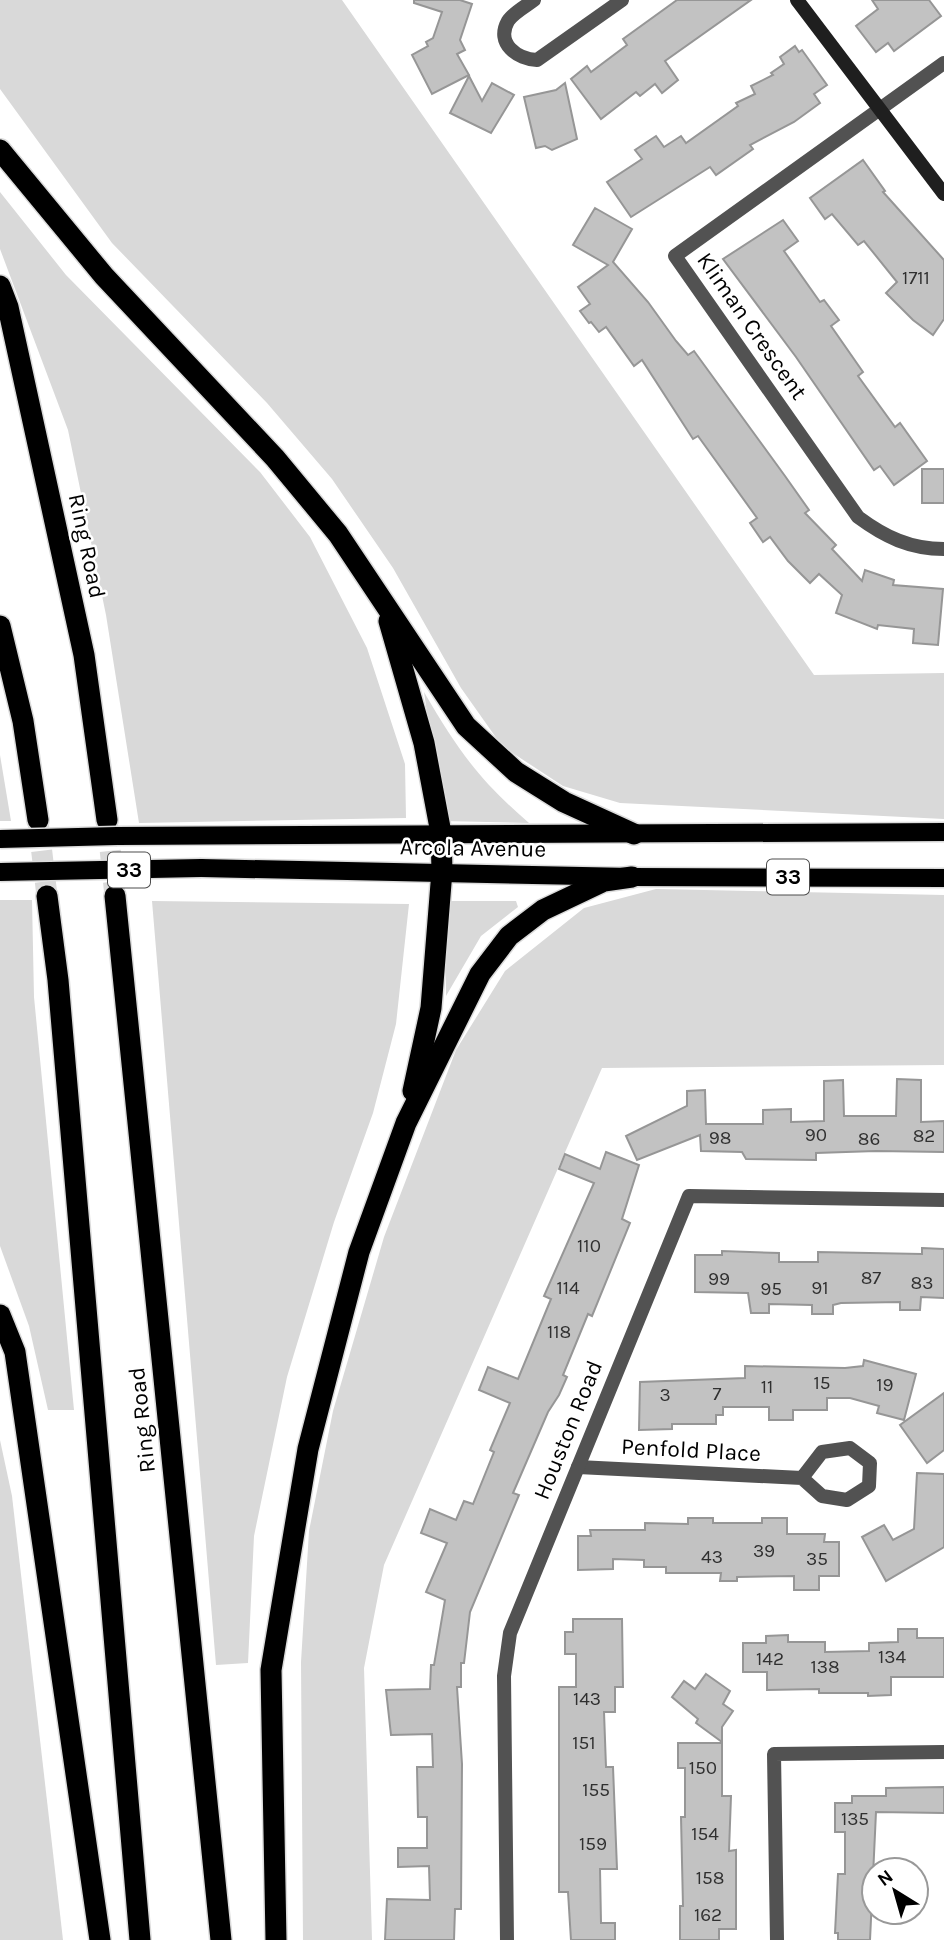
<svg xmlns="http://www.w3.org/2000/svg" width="944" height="1940" font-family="Karla,sans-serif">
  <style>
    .green { fill: #d9d9d9 }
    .building { fill: #c2c2c2; stroke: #969696; stroke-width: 2 }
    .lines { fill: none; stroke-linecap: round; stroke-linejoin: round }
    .highway-tunnel { stroke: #d9d9d9; stroke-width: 21; stroke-dasharray: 21 10; stroke-linecap: butt }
    .primary-casing { stroke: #dbdbdb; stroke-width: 21 }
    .highway-casing { stroke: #dbdbdb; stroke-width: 24 }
    .street { stroke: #525252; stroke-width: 14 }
    .secondary { stroke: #1f1f1f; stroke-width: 14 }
    .primary { stroke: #000; stroke-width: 18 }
    .highway { stroke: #000; stroke-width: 21 }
    .primary-bridge-casing { stroke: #dbdbdb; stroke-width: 21; stroke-linecap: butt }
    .primary-bridge { stroke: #000; stroke-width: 18 }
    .labels { text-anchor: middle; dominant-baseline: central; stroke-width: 5; stroke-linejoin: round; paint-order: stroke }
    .number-label { font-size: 19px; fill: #303030 }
    .shield { fill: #fff; stroke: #4c4c4c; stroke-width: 2 }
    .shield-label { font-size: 21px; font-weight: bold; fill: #000 }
    .street-label { font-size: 23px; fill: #000; stroke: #fff }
  </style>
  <rect width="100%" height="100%" fill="#fff"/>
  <g class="green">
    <path d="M0,0H342L814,675L944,673V819L620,803L563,786L502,746L461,688L393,568L332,479L267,403L112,243L0,89Z"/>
    <path d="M0,192L66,275L260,472L310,537L367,648L405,764L406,818L139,823L106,615L68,430L0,249Z"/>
    <path d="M424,692C458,750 478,779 529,823L443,821Z"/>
    <path d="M0,755L11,821H0Z"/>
    <path d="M656,889L944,895V1065L602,1068L384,1565L364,1668L372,1940H303L301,1662L309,1531L333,1411L384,1237L456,1050L505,971L584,908Z"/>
    <path d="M0,900H32L34,997L74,1410H48L29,1326L0,1246Z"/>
    <path d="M152,901L409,904L396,1024L373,1113L334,1222L287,1377L254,1536L248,1663L216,1665Z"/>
    <path d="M445,901H516L518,907L481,936L446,996Z"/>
    <path d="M0,1440L12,1496L63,1940H0Z"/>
  </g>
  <g class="building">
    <path d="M414,0H460L472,4L460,40L465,50L457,54L469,75L432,94L412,55L428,46L426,42L433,38L442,12L414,3Z"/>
    <path d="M677,0H751L665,61L678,80L662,93L655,84L640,96L636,92L601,119L571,79L587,66L591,72L627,45L623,39Z"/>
    <path d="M872,0H929L941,16L894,51L888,43L876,52L856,26L878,9Z"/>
    <path d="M795,46L799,52L802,50L827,85L814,94L820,103L794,122L750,145L753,149L716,175L710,167L631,217L607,182L642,159L635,150L656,136L664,147L681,136L686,143L738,106L736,103L755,94L751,86L773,75L771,73L784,64L780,57Z"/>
    <path d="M469,76L482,101L492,83L514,95L491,133L450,113Z"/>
    <path d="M565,83L577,139L552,150L545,146L536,148L524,97L556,90Z"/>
    <path d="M863,160L885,191L883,192L944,260V319L933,335L913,320L886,293L897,282L864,241L858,245L832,214L825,219L810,198Z"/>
    <path d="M595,208L632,229L613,262L648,302L676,341L688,355L694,351L785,476L809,510L805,513L836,545L832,549L862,581L865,570L894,580L893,585L943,589L938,645L913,643L914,629L878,625L877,629L836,613L842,595L819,574L810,583L788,561L770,537L763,542L750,523L757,518L698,436L693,439L642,360L634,366L606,327L599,332L591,322L589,323L580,311L590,304L578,287L608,265L573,245Z"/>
    <path d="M783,220L798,241L784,251L820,302L824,300L839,320L831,326L863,372L858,376L895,427L900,423L927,461L894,485L880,466L874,470L796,357L723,259Z"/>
    <rect x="922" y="469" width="22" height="34"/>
    <path d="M897,1079L921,1080V1122L944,1121V1152L876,1151L816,1153V1160L746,1159L742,1152L701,1151L700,1135L637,1160L626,1136L687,1106V1091L705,1090L706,1124H763V1110L791,1109V1122L824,1121V1081L843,1080L844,1116H896Z"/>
    <path d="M606,1152L639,1165L622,1219L630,1223L592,1316L588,1314L563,1375L567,1377L559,1395L548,1412L513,1493L519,1495L470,1612L464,1663H461V1687H457L462,1764L461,1909H455L454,1940H385L387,1899L430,1900L429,1866L398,1867V1848H427V1817H418L417,1767H433L432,1734L391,1735L386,1690L430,1689L431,1665H434L445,1600L426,1592L447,1543L421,1533L430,1509L456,1520L464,1501L473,1504L494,1452L490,1450L510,1403L479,1390L488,1367L518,1379L551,1299L544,1296L594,1183L559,1169L565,1154L600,1169Z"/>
    <path d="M922,1248L944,1249V1298L921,1297L920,1310H900V1302L841,1303L833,1305V1314H812V1305L769,1304V1313H751L748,1293L695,1292V1255H722V1251L779,1253V1262H818V1252L922,1254Z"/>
    <path d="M864,1360L916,1374L904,1420L877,1413L879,1406L850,1398H827V1410H793V1420H769V1407H723V1415H716V1424H672V1429L639,1430L640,1382L745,1378V1366L845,1368L863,1366Z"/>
    <path d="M944,1393V1450L927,1463L900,1425Z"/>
    <path d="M917,1473L944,1474V1547L886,1581L862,1537L884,1525L893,1540L914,1529Z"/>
    <path d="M688,1518H713V1523H762V1518H787V1534H825L824,1542H839V1576H819V1590H794V1576L737,1577V1581H720L721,1573H666V1567H644V1560L613,1559V1569L578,1570V1536H591L590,1530H645V1523L688,1524Z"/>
    <path d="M573,1619H622L623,1687H615V1712H604L606,1767H613L617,1869H600L601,1923H615V1940H571L568,1892H559V1687H576V1654H565V1632H573Z"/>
    <path d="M898,1629H917V1638H944V1677H891V1695L868,1696V1693H819V1689L767,1690V1672H743V1643H766V1636L788,1635V1642H825V1652L869,1651V1643L898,1642Z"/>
    <path d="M706,1674L730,1691L723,1704L733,1711L722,1727V1742L696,1723L698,1719L672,1697L684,1681L695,1689Z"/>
    <path d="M678,1743H722V1796H731L729,1851L736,1850V1929H719V1940H680V1906H683L681,1817H685V1768H678Z"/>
    <path d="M944,1787V1813L876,1812L870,1940H838V1933H835L838,1874H845V1832H835V1803H852V1796H886V1788Z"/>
  </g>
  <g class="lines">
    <g class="highway-tunnel">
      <path d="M38,820L47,896"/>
      <path d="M107,820L115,896"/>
    </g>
    <g class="primary-casing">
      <g id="primary">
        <path d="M117,836L944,832"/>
        <path d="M201,868L632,877L944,878"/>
      </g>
    </g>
    <g class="highway-casing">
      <g id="highway">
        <path d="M0,150L104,276L275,458L338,534L466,726L516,772L564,802L634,834"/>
        <path d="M0,286L8,307L84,655L107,820"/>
        <path d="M389,621L424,743L441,833L442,871L431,1008L413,1091"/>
        <path d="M0,626L23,721L38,820"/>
        <path d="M47,896L58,980L140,1940"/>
        <path d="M115,896L221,1940"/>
        <path d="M0,1315L15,1352L100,1940"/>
        <path d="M276,1940L271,1670L308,1449L359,1252L406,1123L480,974L509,936L543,910L604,881L632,877"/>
      </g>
    </g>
    <g class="street">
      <path d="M534,0C526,6 513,13 508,21C495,44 518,59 537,60L622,0"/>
      <path d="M944,63L675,256L858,517C885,537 910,549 944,549"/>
      <path d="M578,1467L802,1478L822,1496L847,1500L869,1486L870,1463L850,1448L822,1452L802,1478"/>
      <path d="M507,1940L504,1676L510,1633L689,1196L944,1200"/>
      <path d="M777,1940L774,1754L944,1752"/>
    </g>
    <path class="secondary" d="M797,0L944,194"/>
    <use href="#primary" class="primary"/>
    <use href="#highway" class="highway"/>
    <g class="primary-bridge-casing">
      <g id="primary-bridge">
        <path d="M0,839L117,836"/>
        <path d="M0,872L201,868"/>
      </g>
    </g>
    <use href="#primary-bridge" class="primary-bridge"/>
  </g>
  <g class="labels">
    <g class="number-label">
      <text x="916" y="278">1711</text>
      <text x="816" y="1135">90</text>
      <text x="924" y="1136">82</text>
      <text x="720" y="1138">98</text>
      <text x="869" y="1139">86</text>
      <text x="589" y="1246">110</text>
      <text x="871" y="1278">87</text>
      <text x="719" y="1279">99</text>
      <text x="922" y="1283">83</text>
      <text x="568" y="1288">114</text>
      <text x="820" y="1288">91</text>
      <text x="771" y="1289">95</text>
      <text x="559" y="1332">118</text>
      <text x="822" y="1383">15</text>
      <text x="885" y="1385">19</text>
      <text x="767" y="1387">11</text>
      <text x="717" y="1394">7</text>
      <text x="665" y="1395">3</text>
      <text x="764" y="1551">39</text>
      <text x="712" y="1557">43</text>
      <text x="817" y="1559">35</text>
      <text x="892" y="1657">134</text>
      <text x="770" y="1659">142</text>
      <text x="825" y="1667">138</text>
      <text x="587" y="1699">143</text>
      <text x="584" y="1743">151</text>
      <text x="703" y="1768">150</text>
      <text x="596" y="1790">155</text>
      <text x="855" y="1819">135</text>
      <text x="705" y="1834">154</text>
      <text x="593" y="1844">159</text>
      <text x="710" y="1878">158</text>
      <text x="708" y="1915">162</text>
    </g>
    <g class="shield">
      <rect x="108" y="852.5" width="42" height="35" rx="5"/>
      <rect x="767" y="859.5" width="42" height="35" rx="5"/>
    </g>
    <g class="shield-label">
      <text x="129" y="870">33</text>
      <text x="788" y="877">33</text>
    </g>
    <g class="street-label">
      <text transform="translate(752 326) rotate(55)">Kliman Crescent</text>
      <text transform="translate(87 546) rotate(78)">Ring Road</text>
      <text transform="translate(473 848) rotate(1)">Arcola Avenue</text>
      <text transform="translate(142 1420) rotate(-96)">Ring Road</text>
      <text transform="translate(568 1430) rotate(-68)">Houston Road</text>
      <text transform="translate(691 1450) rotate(3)">Penfold Place</text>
    </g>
  </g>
  <g transform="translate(895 1891) rotate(323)"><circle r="33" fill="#ffffff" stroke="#999999" stroke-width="2"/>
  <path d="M0-5L12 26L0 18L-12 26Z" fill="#000000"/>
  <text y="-10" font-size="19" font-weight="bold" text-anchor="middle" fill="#000000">N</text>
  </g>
</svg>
